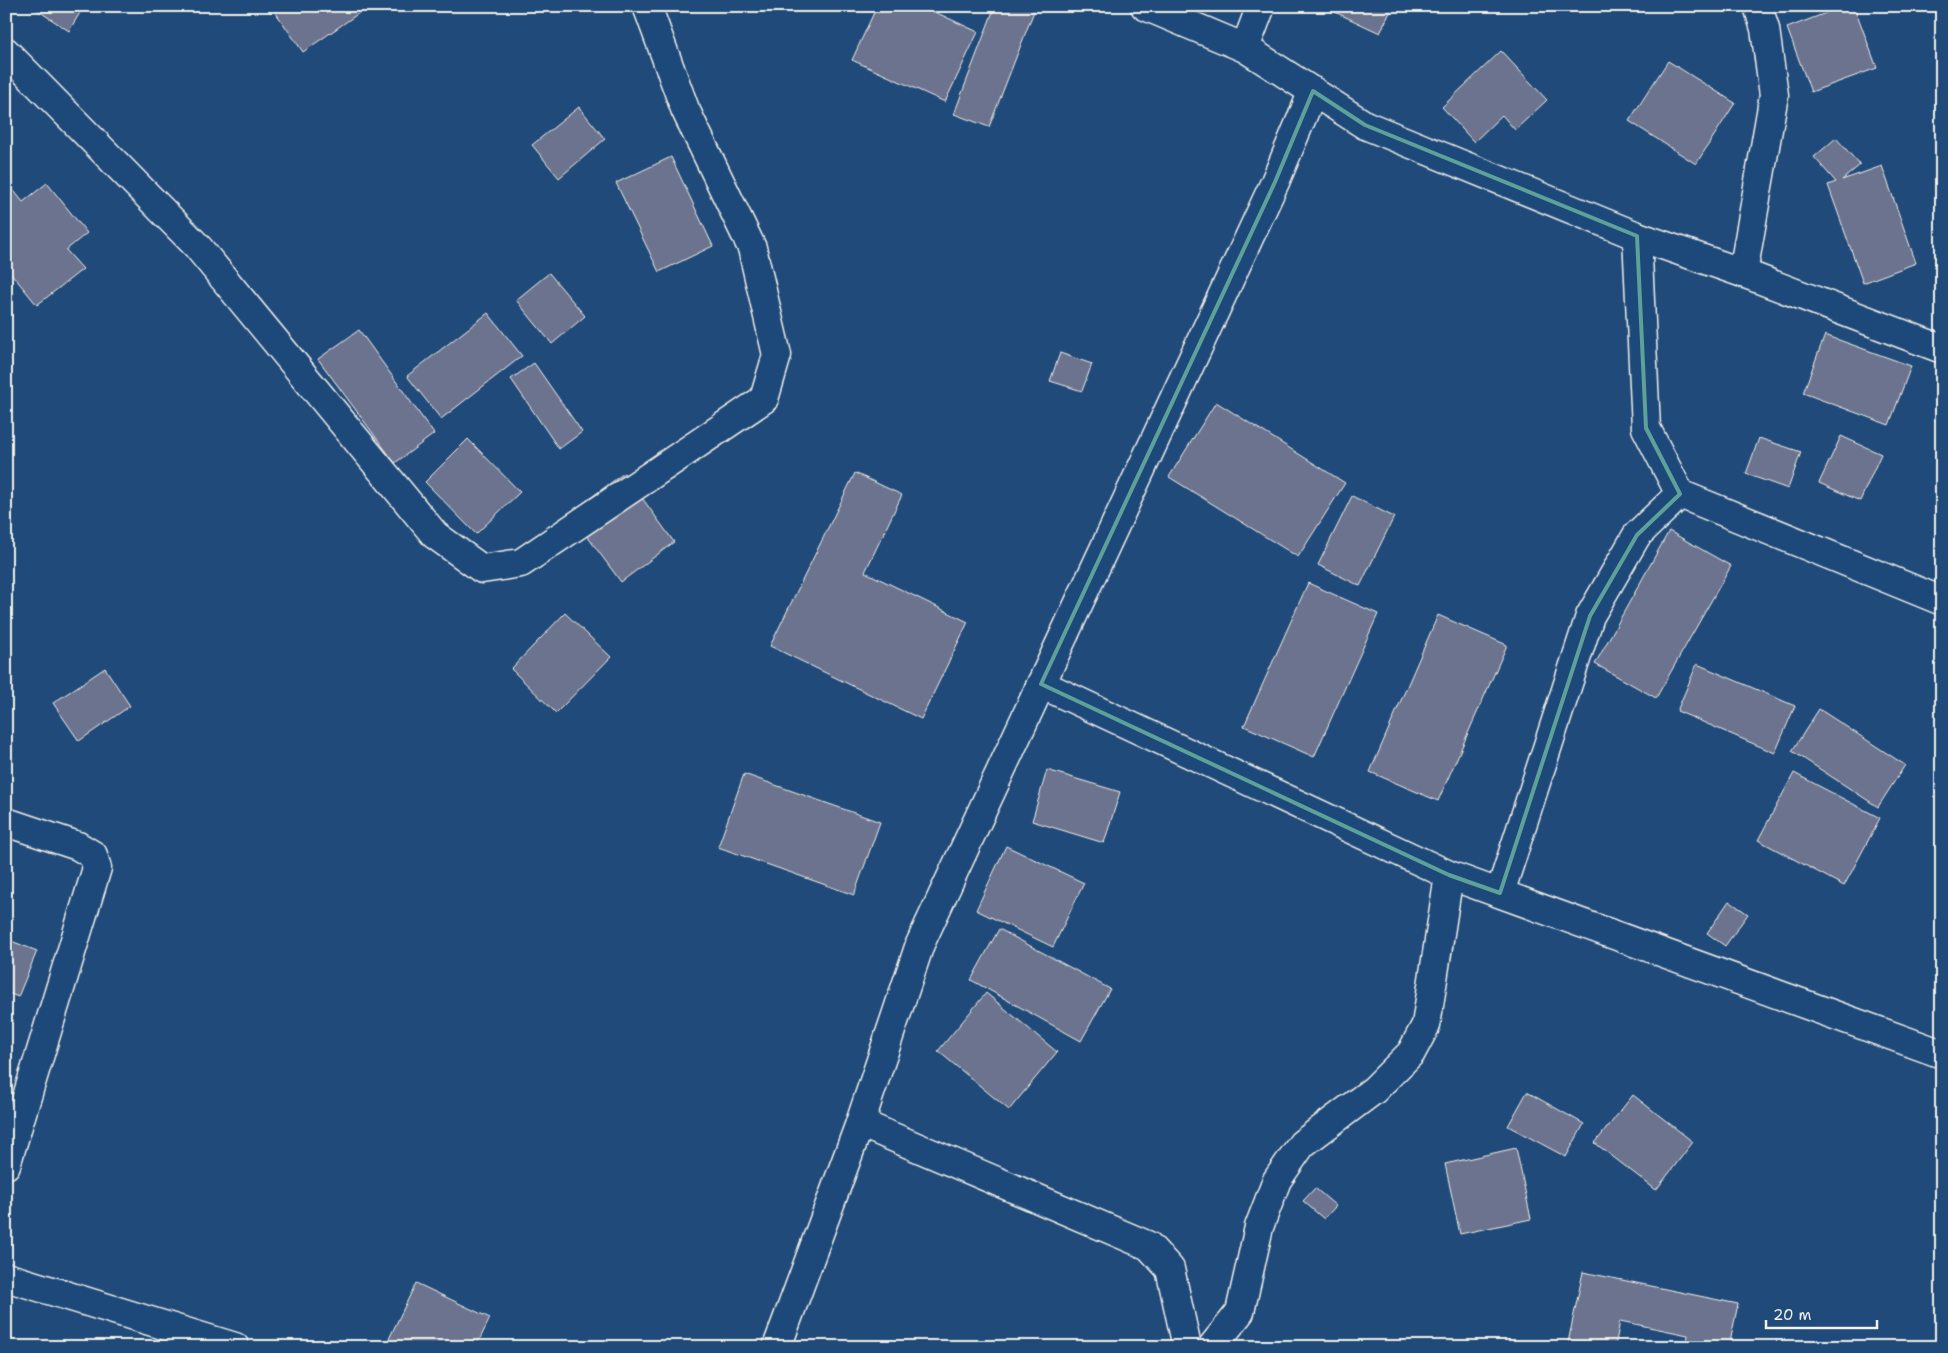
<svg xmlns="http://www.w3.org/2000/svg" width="1948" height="1353" font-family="'Shantell Sans',sans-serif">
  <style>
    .building { fill: #6c738e; stroke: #f4f1e8 }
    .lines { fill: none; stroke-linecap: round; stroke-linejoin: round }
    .minor-casing { stroke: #f4f1e8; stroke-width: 31 }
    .minor { stroke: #1f4a7a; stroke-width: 28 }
    .marked { fill: none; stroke: #5fa199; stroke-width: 4; stroke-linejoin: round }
  </style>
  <rect width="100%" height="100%" fill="#1f4a7a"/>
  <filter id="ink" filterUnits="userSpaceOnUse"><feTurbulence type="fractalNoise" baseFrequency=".02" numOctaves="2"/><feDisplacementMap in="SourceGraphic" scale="10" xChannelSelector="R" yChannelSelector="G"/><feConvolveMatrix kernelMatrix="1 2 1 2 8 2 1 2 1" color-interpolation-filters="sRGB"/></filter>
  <g filter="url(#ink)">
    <g class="building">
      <path d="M31,6H84L69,31Z"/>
      <path d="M271,6H369L303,52Z"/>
      <path d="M877,6H922L978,32L945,102L852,60Z"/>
      <path d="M995,6H1036L989,127L954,114Z"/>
      <path d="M1322,6H1393L1380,33Z"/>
      <path d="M1844,6H1854L1877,68L1811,92L1787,28Z"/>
      <path d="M1501,51L1547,100L1515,130L1502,115L1474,142L1442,107Z"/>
      <path d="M1668,61L1735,103L1696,164L1629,121Z"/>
      <path d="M579,107L605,139L559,178L532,145Z"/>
      <path d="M1836,138L1860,165L1842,180L1882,166L1916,263L1863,283L1828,185L1836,182L1814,157Z"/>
      <path d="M671,157L713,246L659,272L616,183Z"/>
      <path d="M6,181L23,202L47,183L87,233L66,250L83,269L37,305L6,267Z"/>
      <path d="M549,273L585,316L552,344L516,300Z"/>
      <path d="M488,313L522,356L441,419L407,376Z"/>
      <path d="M359,330L434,434L395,463L318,359Z"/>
      <path d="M1825,335L1911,366L1889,425L1803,393Z"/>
      <path d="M1060,353L1092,364L1082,391L1050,381Z"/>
      <path d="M534,363L582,432L559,449L511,379Z"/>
      <path d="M1216,402L1345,483L1298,557L1169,477Z"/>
      <path d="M1841,436L1881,454L1860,501L1819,483Z"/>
      <path d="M1759,438L1801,452L1788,489L1746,474Z"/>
      <path d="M468,439L520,492L476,534L425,482Z"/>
      <path d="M624,473L674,542L621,582L570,513Z"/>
      <path d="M855,473L902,495L865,572L968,622L921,719L770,646Z"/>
      <path d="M1352,496L1394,517L1360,586L1318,565Z"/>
      <path d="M1669,531L1731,566L1656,698L1595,664Z"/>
      <path d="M1308,583L1378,614L1314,757L1244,726Z"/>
      <path d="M565,613L611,657L556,713L511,669Z"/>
      <path d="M1438,615L1507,645L1438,801L1370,772Z"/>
      <path d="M1697,664L1795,706L1775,753L1677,711Z"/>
      <path d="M105,668L130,706L79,741L53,703Z"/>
      <path d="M1819,709L1905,765L1878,807L1792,751Z"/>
      <path d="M1047,770L1120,792L1104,843L1032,821Z"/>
      <path d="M1794,773L1880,818L1844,886L1758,840Z"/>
      <path d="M744,774L880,822L854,895L718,847Z"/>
      <path d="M1006,846L1084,883L1053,947L976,910Z"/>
      <path d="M1729,901L1748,914L1725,946L1707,933Z"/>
      <path d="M999,929L1110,989L1081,1041L971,980Z"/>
      <path d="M6,939L37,951L18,997L6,992Z"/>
      <path d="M986,993L1057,1052L1009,1110L938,1051Z"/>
      <path d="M1527,1092L1584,1124L1566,1157L1508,1126Z"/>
      <path d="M1633,1095L1693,1142L1656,1190L1595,1143Z"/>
      <path d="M1516,1148L1531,1219L1460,1234L1445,1164Z"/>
      <path d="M1315,1188L1336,1206L1324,1219L1303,1201Z"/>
      <path d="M1583,1272L1738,1304L1729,1347H1686L1688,1335L1620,1321L1615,1347H1567Z"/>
      <path d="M416,1283L490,1318L476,1347H385Z"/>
    </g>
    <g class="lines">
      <g class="minor-casing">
        <g id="minor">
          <path d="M1145,6L1245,48L1365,125L1637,236L1743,273L1942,349"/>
          <path d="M1245,48L1261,6"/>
          <path d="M6,52L197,246L435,535L482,569L521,563L764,399L777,355L752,248L685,109L647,6"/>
          <path d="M1637,236L1646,428L1680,494L1942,601"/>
          <path d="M1743,273L1774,95L1765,29L1758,6"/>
          <path d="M1041,684L1449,875L1942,1054"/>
          <path d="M6,822L78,846L93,855L97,868L6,1165"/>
          <path d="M1500,893L1590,616L1637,535L1680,494"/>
          <path d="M860,1123L1149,1246L1170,1269L1187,1347"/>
          <path d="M6,1277L235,1347"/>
          <path d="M777,1347L860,1123L920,944L1275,182L1313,91"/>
          <path d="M1212,1347L1240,1312L1259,1227L1277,1180L1302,1144L1374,1090L1411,1053L1426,1025L1449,875"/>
        </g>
      </g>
      <use href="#minor" class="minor"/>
    </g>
  </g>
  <path class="marked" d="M1313,91L1365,125L1637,236L1646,428L1680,494L1637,535L1590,616L1500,893L1449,875L1041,684L1275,182Z"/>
  <rect width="1948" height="1353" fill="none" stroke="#1f4a7a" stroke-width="25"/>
  <rect x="12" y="12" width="1923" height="1328" fill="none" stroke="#f4f1e8" stroke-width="2" filter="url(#ink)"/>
  <path d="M1766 1320v8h111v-8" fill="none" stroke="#f4f1e8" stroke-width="2.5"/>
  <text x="1773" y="1320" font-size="15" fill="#f4f1e8" stroke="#1f4a7a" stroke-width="4" paint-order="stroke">20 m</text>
</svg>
